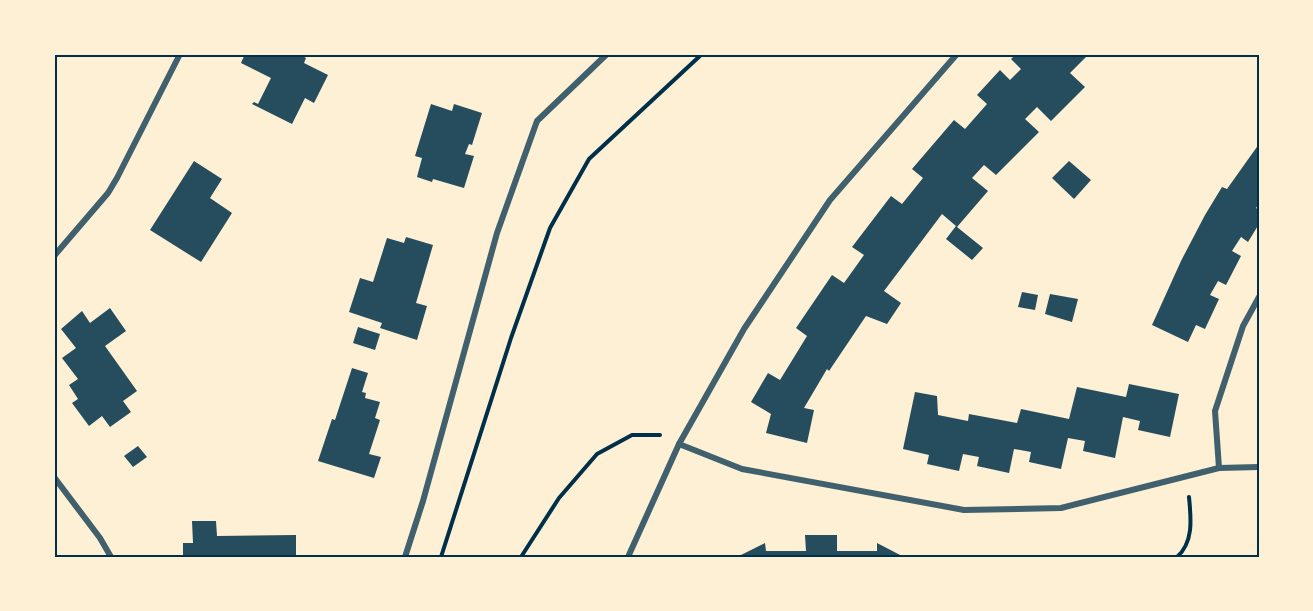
<svg xmlns="http://www.w3.org/2000/svg" width="1313" height="611" font-family="'PT Sans Narrow',sans-serif">
  <style>
    .building { fill: #264d5e }
    .lines { fill: none; stroke-linecap: round; stroke-linejoin: round }
    .path { stroke: #003049; stroke-width: 4 }
    .minor { stroke: #3f606c; stroke-width: 6 }
    .neatline { fill: none; stroke: #003049; stroke-width: 2 }
  </style>
  <rect width="100%" height="100%" fill="#fdf0d5"/>
  <g class="building">
    <path d="M245,54H299L306,58L304,63L328,75L314,103L305,98L292,124L252,104L254,102L258,104L271,78L241,63Z"/>
    <path d="M1016,54H1089L1070,73L1085,87L1051,121L1037,107L1025,119L1039,132L996,175L984,165L972,178L988,191L957,227L983,248L972,260L946,239L956,226L942,214L884,291L901,303L887,324L866,316L829,371L827,369L804,408L814,410L807,443L766,433L771,414L751,402L768,373L780,380L807,336L796,328L832,275L844,283L864,255L852,247L891,196L902,204L923,178L912,169L954,120L965,129L987,104L977,95L1000,70L1010,80L1021,69L1011,59Z"/>
    <path d="M431,104L452,111L454,104L482,113L472,145L469,144L465,154L474,156L464,188L433,179L432,182L417,177L422,158L415,156Z"/>
    <path d="M1259,144V204L1256,208L1259,210V224L1248,242L1241,237L1232,251L1241,256L1226,285L1218,281L1210,295L1219,299L1205,329L1196,325L1188,342L1152,325L1181,261L1205,215L1222,187L1227,189Z"/>
    <path d="M194,161L222,179L210,198L232,213L201,262L150,230Z"/>
    <path d="M1069,161L1091,180L1074,199L1052,178Z"/>
    <path d="M406,237L433,245L416,303L427,306L417,340L380,328L382,323L349,312L360,278L373,282L387,238L404,243Z"/>
    <path d="M1022,292L1038,295L1035,310L1018,307Z"/>
    <path d="M1050,294L1078,299L1072,322L1045,314Z"/>
    <path d="M110,308L126,331L105,346L137,391L123,401L131,412L110,427L102,416L89,426L72,403L78,399L69,385L78,379L62,358L76,348L61,329L82,311L90,323Z"/>
    <path d="M358,327L380,334L375,350L353,343Z"/>
    <path d="M352,368L368,373L362,392L366,393L365,398L380,402L375,418L380,420L369,454L381,457L374,478L318,461L332,419L335,420Z"/>
    <path d="M1129,384L1179,394L1170,437L1138,430L1140,421L1123,417L1115,458L1083,451L1085,441L1068,438L1061,469L1029,462L1031,452L1014,449L1009,473L977,466L979,457L963,454L959,471L927,464L929,455L903,449L915,392L937,396L938,415L968,421L969,414L1017,423L1021,409L1069,419L1077,387L1126,397Z"/>
    <path d="M138,446L147,457L133,467L124,456Z"/>
    <path d="M192,521H216L217,536L296,535V557H183V543H193Z"/>
    <path d="M805,535H837V551H877V543L904,557H737L765,543L766,551H806Z"/>
  </g>
  <g class="lines">
    <g class="path">
      <path d="M441,557L511,338L550,228L589,159L702,54"/>
      <path d="M521,557L559,498L597,454L632,435H660"/>
      <path d="M1177,557C1194,542 1191,518 1189,497"/>
    </g>
    <g class="minor">
      <path d="M54,256L108,193L117,178L180,54"/>
      <path d="M679,444L742,469L964,510L1061,508L1219,468L1259,467"/>
      <path d="M1219,468L1215,411L1243,326L1259,297"/>
      <path d="M54,477L100,538L111,557"/>
      <path d="M405,557L423,501L497,233L537,121L607,54"/>
      <path d="M628,557L679,444L744,329L830,200L957,54"/>
    </g>
  </g>
  <rect width="1313" height="611" fill="none" stroke="#fdf0d5" stroke-width="111"/>
  <rect x="56" y="56" width="1202" height="500" class="neatline"/>
</svg>
